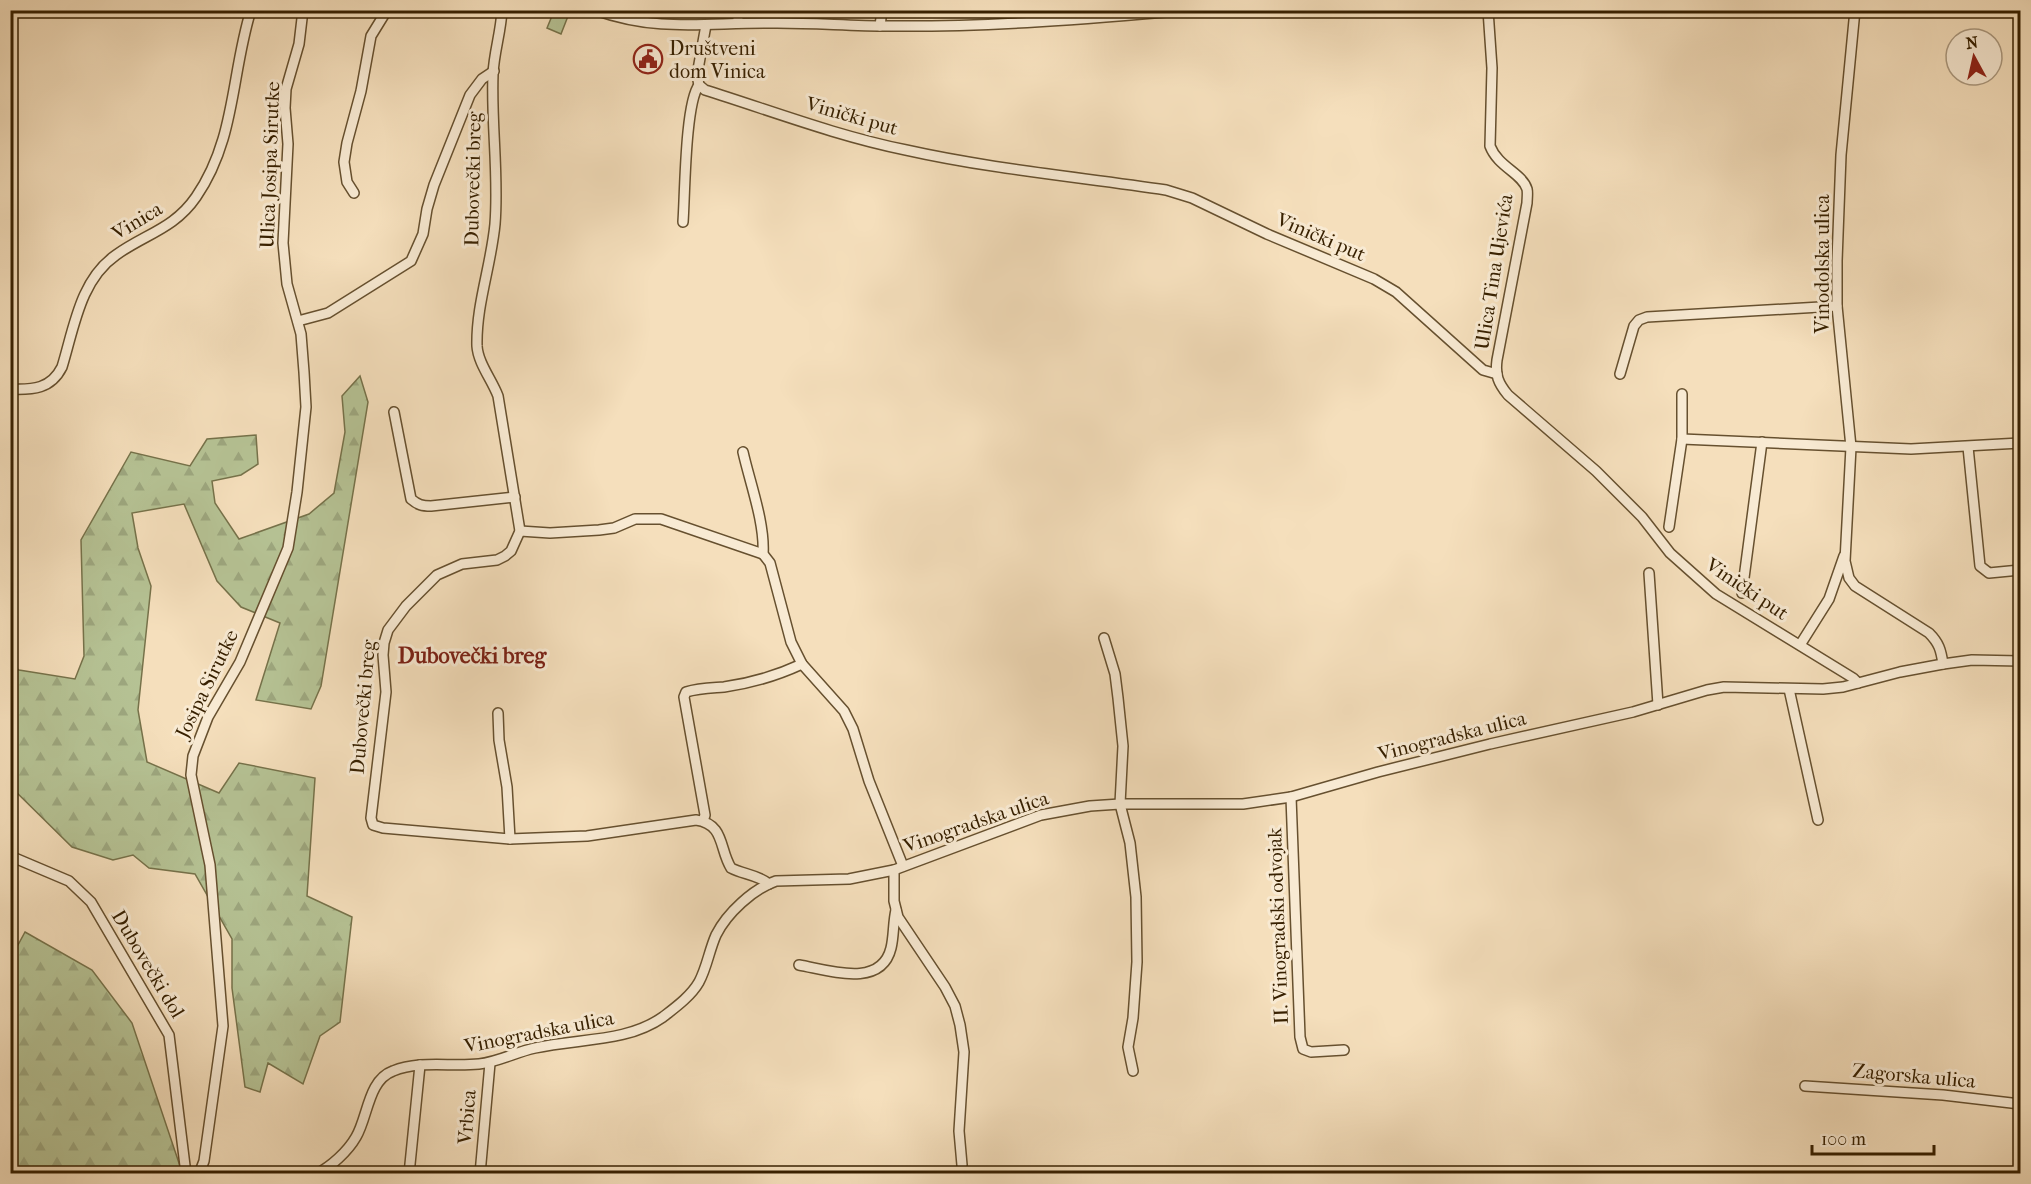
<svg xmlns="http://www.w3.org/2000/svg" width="2031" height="1184" font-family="'IM FELL French Canon',serif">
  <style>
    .forest { fill: url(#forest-firs); stroke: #76724a; stroke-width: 1.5 }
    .park { fill: #b6c395; stroke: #76724a; stroke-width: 1.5 }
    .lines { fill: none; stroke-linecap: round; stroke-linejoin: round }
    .street-casing { stroke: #66502f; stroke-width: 12 }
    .street { stroke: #f8ead3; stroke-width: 9 }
    .labels { text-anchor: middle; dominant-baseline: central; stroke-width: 6; stroke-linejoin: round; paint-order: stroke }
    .poi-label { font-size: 20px; fill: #372000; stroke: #f8ead3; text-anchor: start }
    .street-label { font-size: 20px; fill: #372000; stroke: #f8ead3 }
    .quarter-label { font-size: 22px; font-weight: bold; fill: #7a1f14; stroke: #f8ead3 }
  </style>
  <defs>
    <pattern id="forest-firs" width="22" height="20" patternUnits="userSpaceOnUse" patternTransform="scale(1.5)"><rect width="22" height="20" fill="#b6c395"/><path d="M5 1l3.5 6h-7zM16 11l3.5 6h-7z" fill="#9da77f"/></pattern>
  </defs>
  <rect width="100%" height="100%" fill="#f5dfbc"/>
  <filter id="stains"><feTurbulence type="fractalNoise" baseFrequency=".00333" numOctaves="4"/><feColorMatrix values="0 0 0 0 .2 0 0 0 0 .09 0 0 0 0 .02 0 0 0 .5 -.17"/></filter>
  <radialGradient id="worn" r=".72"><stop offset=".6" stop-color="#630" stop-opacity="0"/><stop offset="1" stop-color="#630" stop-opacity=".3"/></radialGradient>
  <g class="forest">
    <path d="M360,376L368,402L321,686L311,709L256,700L280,623L241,607L217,581L184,504L132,513L138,548L151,586L138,710L147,762L219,793L239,763L315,778L307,896L352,917L340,1022L320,1036L303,1084L268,1063L260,1092L245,1087L232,988V939L195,874L149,868L133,855L113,860L72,847L11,787L10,665L19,670L75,679L84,656L81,540L131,452L190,466L207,439L256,435L258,464L241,475L212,481L215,503L239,539L309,514L334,493L345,432L342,396Z"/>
    <path d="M25,932L92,970L132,1023L181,1169L177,1173H11V958Z"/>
  </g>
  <path class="park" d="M554,11H570L561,34L547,28Z"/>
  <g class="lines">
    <g class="street-casing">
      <g id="street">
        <path d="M502,10C501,32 494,52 493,74C491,124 499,174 495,224C491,266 476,305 477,346C478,363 492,380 498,396L520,531L511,551L505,556L497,560L462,564L437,575L406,606L388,630L384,643L383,655L386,692L371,818L373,825L383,828L510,839L587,836L696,820C725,824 719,849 731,868C742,874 759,875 769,884"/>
        <path d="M595,10C658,32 702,23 766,23C807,22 847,26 888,26C988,27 1089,19 1188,10"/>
        <path d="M1488,10L1492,68L1490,146C1498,167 1522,173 1527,189C1528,193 1527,199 1527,203L1497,360C1495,375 1498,383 1508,395L1596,471L1642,517L1670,553L1716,594L1853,678L1858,683"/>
        <path d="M1855,10L1841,155L1837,261V306L1851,447L1845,561L1849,578L1855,586L1929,633C1939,643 1941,650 1943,664"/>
        <path d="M738,23V10"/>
        <path d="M706,25L697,75L699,85L705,90C772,111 837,136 906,150C991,169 1079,177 1166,190L1192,198L1267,234L1374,279L1396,292L1483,370L1497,374"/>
        <path d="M880,26L882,10"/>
        <path d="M354,193L347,182L344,162L347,143L361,91L371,36L387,10"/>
        <path d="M683,222C685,195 685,103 699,85"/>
        <path d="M298,321L328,313L411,261L423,234L427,209L434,185L470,95L482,79L494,71"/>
        <path d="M1620,374L1634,326L1639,320L1647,317L1837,306"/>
        <path d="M10,389C33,390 51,389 62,367C74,328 80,280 116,255C145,234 174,229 196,197C236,139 231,74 251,10"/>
        <path d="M394,412L411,499C418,505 422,506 431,506L515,497"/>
        <path d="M1682,439L1911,449L2020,443"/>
        <path d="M1968,447L1980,566L1989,573L2020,570"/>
        <path d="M743,452C750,483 765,523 763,554L770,563L791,642L802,664L844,711L853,729L869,781L903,866"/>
        <path d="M1669,527L1682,439V394"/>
        <path d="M520,531L550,533L599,530L614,528L635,519H661L763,554"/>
        <path d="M1649,573L1658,705"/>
        <path d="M1742,593L1762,442"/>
        <path d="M1104,638L1115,674L1118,698L1123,746L1120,804L1130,843L1136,897L1137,962L1133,1018L1128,1047L1133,1071"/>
        <path d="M1800,645L1829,599L1844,556"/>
        <path d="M1789,689L1818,820"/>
        <path d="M498,713L499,740L507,787L510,839"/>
        <path d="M1291,797L1300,1037L1303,1049L1311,1052L1344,1050"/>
        <path d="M703,821L705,815L684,697L686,692C699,688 711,688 724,687C753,683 776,676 802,664"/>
        <path d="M10,856L69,881L91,902L169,1035L186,1174"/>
        <path d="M894,870V901L898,917L945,987L955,1006L960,1025L964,1052L959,1131L962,1165"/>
        <path d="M799,965C828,970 881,989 891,948C894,936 893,922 896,910"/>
        <path d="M1805,1086L1943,1095L2020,1104"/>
        <path d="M199,1174L204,1161L223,1026L210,865L191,775L193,756L208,717L240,662L288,548L297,492L306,407L304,372L301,334L287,284L283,243L288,144L285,108L286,89L299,44L303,10"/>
        <path d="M316,1174C331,1167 348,1151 356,1137C368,1117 368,1080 393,1071C420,1060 450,1067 479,1064C498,1062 516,1052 535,1048C578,1038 626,1043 663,1017C676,1007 691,996 699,982C707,967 709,951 716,935C727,913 753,889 776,881L849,879L894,870L1041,815L1090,806L1120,804H1243L1291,797L1378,772L1490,744L1633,712L1707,690L1724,687L1823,689L1843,687L1900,672L1943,664L1972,660L2020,661"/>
        <path d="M409,1174L420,1065"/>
        <path d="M480,1174L490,1063"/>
      </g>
    </g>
    <use href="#street" class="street"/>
  </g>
  <defs>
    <g id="civic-ring" transform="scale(1.5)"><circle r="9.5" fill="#f8ead3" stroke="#8f2418" stroke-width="1.5"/><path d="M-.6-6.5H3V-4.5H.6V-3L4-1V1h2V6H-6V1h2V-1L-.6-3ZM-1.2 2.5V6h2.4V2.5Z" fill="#8f2418"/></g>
  </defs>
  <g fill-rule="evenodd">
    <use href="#civic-ring" x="648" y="59"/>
  </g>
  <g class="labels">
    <g class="poi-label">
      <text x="669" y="48">Društveni<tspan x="669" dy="23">dom Vinica</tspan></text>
    </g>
    <g class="street-label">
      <text transform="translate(852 116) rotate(16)">Vinički put</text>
      <text transform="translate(270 165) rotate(-88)">Ulica Josipa Sirutke</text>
      <text transform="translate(473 179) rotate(-89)">Dubovečki breg</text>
      <text transform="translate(137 221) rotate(-31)">Vinica</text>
      <text transform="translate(1321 237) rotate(23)">Vinički put</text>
      <text transform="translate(1822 264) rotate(-90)">Vinodolska ulica</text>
      <text transform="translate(1494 272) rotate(-81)">Ulica Tina Ujevića</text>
      <text transform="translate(1747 589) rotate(34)">Vinički put</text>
      <text transform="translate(207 684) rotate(-64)">Josipa Sirutke</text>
      <text transform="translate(363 707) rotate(-85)">Dubovečki breg</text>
      <text transform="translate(1452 736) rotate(-14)">Vinogradska ulica</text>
      <text transform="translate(976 822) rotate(-19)">Vinogradska ulica</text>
      <text transform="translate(1278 926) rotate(-92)">II. Vinogradski odvojak</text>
      <text transform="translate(148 964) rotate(59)">Dubovečki dol</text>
      <text transform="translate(539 1032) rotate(-11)">Vinogradska ulica</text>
      <text transform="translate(1914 1076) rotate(5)">Zagorska ulica</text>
      <text transform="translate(467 1117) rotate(-85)">Vrbica</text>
    </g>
    <g class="quarter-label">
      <text x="472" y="656">Dubovečki breg</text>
    </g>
  </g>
  <rect width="2031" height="1184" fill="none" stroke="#f5dfbc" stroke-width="36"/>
  <rect x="12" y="12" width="2007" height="1160" fill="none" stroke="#372000" stroke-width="3"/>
  <rect x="18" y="18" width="1995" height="1148" fill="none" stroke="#372000" stroke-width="1.5"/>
  <g transform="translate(1974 57) rotate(352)"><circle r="28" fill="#f8ead3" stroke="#ab997f" stroke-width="1.5"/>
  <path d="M0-4.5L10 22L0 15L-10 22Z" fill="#8f2418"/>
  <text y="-9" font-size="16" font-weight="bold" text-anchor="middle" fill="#372000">N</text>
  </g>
  <path d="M1812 1145v9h122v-9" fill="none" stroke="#372000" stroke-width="3"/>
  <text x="1821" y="1145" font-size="18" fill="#372000" stroke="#f8ead3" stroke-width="4.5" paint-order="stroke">100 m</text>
  <rect width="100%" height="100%" filter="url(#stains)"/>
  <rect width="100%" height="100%" fill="url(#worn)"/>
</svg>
